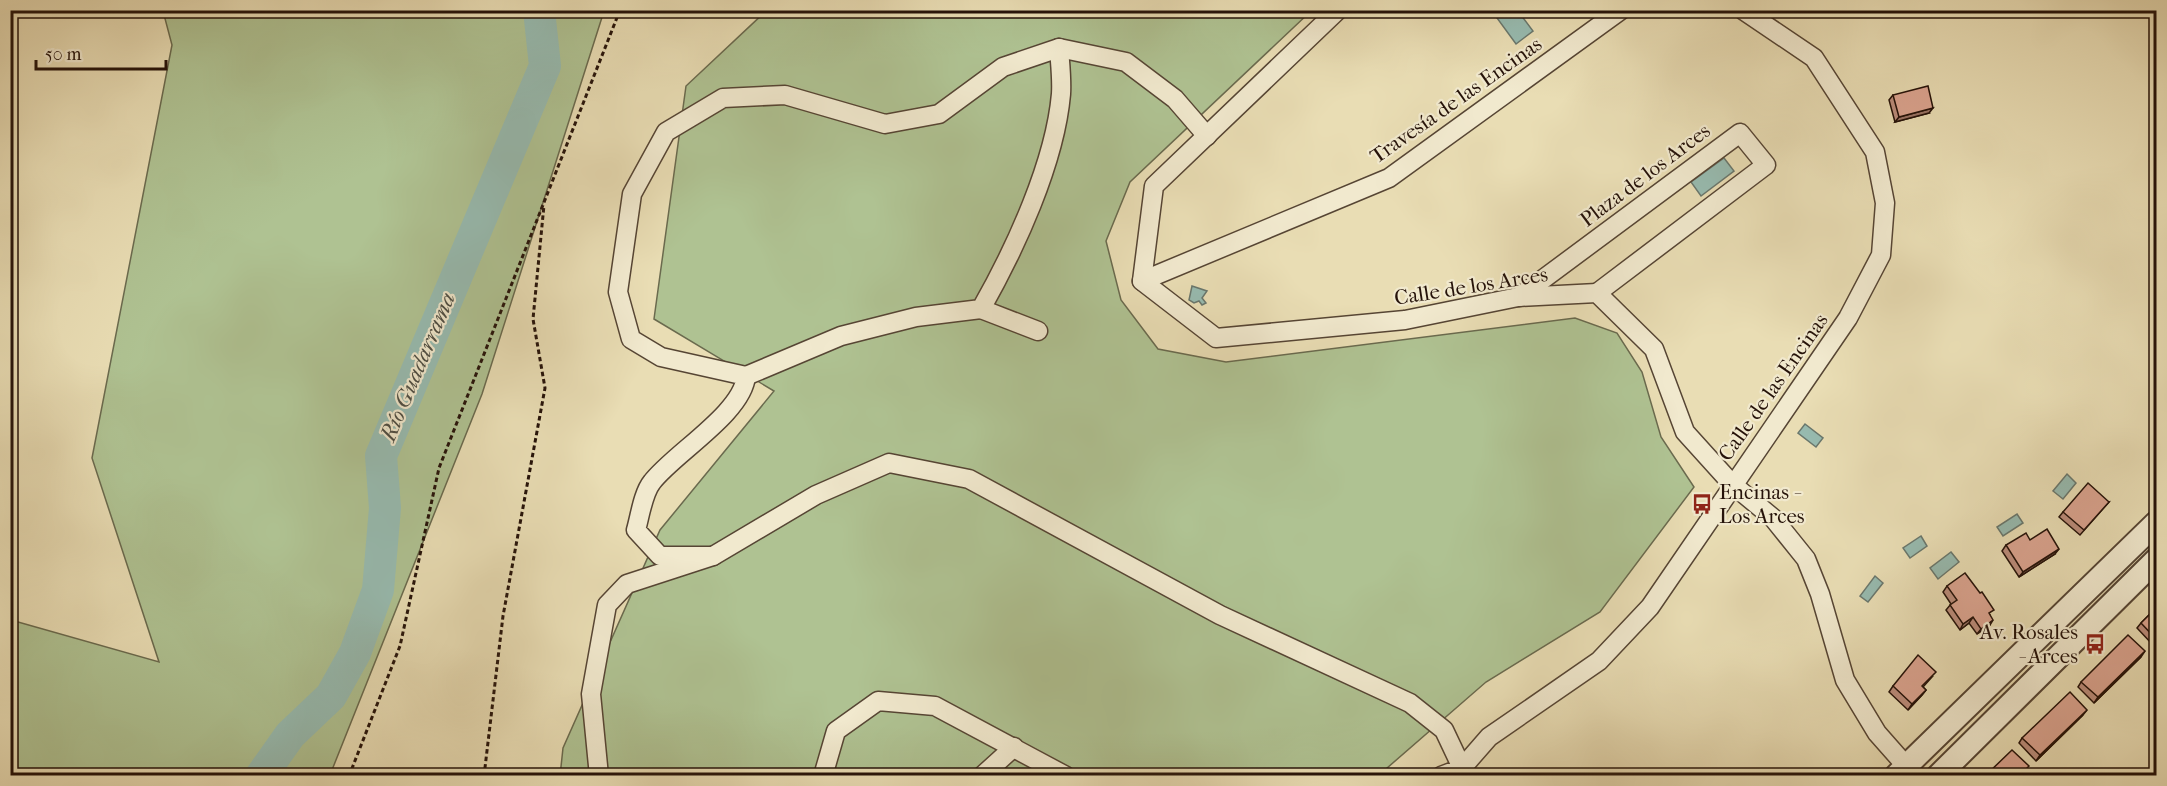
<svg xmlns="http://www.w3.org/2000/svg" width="2167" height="786" font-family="'IM FELL French Canon',serif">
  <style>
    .green { fill: #afc292; stroke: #6a6a4e; stroke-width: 1.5 }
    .water { fill: #97bbb0; stroke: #69776d; stroke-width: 1.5 }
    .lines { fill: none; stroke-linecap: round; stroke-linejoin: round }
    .river { stroke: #97bbb0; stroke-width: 32 }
    .minor-casing { stroke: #564534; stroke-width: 21 }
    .tertiary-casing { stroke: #564534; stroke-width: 26 }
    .path { stroke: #251209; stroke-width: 3; stroke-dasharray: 4.5 3; stroke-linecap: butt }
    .minor { stroke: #f1e9ce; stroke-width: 18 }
    .tertiary { stroke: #f1e9ce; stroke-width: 22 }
    .wall { fill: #bc8d7c; stroke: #251209; stroke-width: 1.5 }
    .shaded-wall { fill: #997365; stroke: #251209; stroke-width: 1.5 }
    .building { fill: #dba490; stroke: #251209; stroke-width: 1.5 }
    .labels { text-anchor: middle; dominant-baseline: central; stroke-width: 4.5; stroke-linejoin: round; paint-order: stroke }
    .street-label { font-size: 21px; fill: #251209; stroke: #f1e9ce }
    .poi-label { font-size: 21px; fill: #251209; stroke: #f1e9ce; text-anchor: start }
    .water-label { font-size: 22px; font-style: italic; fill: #4d4d43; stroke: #f1e9ce }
  </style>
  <rect width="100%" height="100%" fill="#e9ddb4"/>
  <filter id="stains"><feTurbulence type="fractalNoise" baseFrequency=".00333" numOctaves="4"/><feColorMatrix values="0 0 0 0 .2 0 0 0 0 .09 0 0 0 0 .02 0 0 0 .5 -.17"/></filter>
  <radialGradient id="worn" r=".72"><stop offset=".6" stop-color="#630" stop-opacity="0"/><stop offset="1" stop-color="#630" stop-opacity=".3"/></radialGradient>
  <g class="green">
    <path d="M163,11H604L482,394L330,775H11V620L159,662L92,458L172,45Z"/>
    <path d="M766,11H1311L1130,182L1106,241L1121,300L1158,349L1226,362L1575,318L1617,333L1642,372L1661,437L1694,487L1600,612L1486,682L1379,775L560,776L563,748L660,530L774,391L654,319L686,86Z"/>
  </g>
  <g class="water">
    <path d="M1508,11H1518L1533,31L1516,44L1497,18Z"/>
    <path d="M1724,158L1734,171L1701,196L1691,182Z"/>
    <path d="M1192,286L1207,291L1202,298L1206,303L1202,305L1199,301L1194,303L1189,300Z"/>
    <path d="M1805,424L1823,438L1816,447L1798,433Z"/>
    <path d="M2067,474L2076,483L2063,499L2053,491Z"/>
    <path d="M2017,514L2023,523L2003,536L1997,527Z"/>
    <path d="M1921,536L1927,546L1910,558L1903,548Z"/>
    <path d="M1951,552L1959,562L1938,579L1930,568Z"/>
    <path d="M1875,576L1883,583L1868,602L1860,596Z"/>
  </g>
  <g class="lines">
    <path class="river" d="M261,776L290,735L331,696L355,653L378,590L385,508L381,456L545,66L539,10"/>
    <g class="minor-casing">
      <g id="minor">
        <path d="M1338,10L1154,186L1142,281L1216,338L1405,320L1518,297L1597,293L1654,349L1685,432L1732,484L1773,518L1806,559L1820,594L1845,680L1877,733L1907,767"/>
        <path d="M2155,10L2156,11"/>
        <path d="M1142,281L1389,178L1621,10"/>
        <path d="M1519,297L1740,133L1766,165L1597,293"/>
        <path d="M981,309L1038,331"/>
        <path d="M746,376L841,336L916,317L981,309C1015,249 1055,163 1061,94C1062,79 1060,63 1059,48"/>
        <path d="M713,556H660L636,530C640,516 643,493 652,482C673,454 743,413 746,376L661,357L631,339L618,292L632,194L666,132L723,98L785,95L885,124L939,114L1003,67L1059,48L1126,62L1175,99L1207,136"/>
        <path d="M599,776L591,694L607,605L627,584L713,556L816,495L889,463L969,479L1220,615L1410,703L1444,730L1462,768L1441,776"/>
        <path d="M823,776L836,731L878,701L935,706L1066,776"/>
        <path d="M982,776L1014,747"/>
        <path d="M1459,776L1462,768L1489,737L1599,661L1650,607L1848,318L1881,255L1885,203L1875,152L1814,58L1743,10"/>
      </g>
    </g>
    <g class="tertiary-casing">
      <g id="tertiary">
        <path d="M1896,776L2156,523"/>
        <path d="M1938,776L2156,560"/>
      </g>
    </g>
    <g class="path">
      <path d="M349,776L400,646L439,468L620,10"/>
      <path d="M484,776L503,616L545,388L533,319L544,205"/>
    </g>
    <use href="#minor" class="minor"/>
    <use href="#tertiary" class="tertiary"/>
  </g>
  <g class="wall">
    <path d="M1893,95L1929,113L1895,122L1889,100Z"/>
    <path d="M2109,502L2080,535L2059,517L2063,512Z"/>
    <path d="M2030,540L2055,554L2019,577L2002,551L2006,545Z"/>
    <path d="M1947,586L1990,615V625L1977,634L1969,623L1960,630L1946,610L1951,604L1943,592Z"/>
    <path d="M2157,607V642L2153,645L2137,628L2141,623Z"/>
    <path d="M2141,657L2094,703L2078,687L2081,682Z"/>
    <path d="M1932,677L1923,687L1926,690L1922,695L1908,710L1889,692L1893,686Z"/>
    <path d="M2083,715L2036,761L2019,743L2022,738Z"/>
  </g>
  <g class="shaded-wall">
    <path d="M1933,108L1929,113L1895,122L1899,117Z"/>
    <path d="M2059,549L2055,554L2019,577L2023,572Z"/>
    <path d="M1973,617L1969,623L1960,630L1963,624Z"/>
    <path d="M1993,620L1990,625L1977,634L1981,629Z"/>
    <path d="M2145,651L2141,657L2094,703L2098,697Z"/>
    <path d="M1926,690L1922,695L1908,710L1912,704Z"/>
    <path d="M2087,710L2083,715L2036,761L2040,755Z"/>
  </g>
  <g class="building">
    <path d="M1928,86L1933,108L1899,117L1893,95Z"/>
    <path d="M2088,483L2109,502L2084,530L2063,512Z"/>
    <path d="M2047,529L2059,549L2023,572L2006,545L2026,533L2030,540Z"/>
    <path d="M1965,573L1980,593L1982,592L1994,610L1989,613L1993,620L1981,629L1973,617L1963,624L1950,605L1957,600L1947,586Z"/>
    <path d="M2157,607V640L2141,623Z"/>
    <path d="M2128,635L2145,651L2098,697L2081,682Z"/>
    <path d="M1918,655L1936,672L1922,686L1926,690L1912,704L1893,686Z"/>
    <path d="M2070,692L2087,710L2040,755L2022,738Z"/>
    <path d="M2012,750L2029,766L2019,776H1985Z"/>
  </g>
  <defs>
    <g id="bus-bare" transform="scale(1.62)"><path d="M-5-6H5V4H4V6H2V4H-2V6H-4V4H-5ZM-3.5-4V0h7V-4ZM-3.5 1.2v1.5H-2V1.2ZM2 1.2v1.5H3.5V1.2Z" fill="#8f2418" stroke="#f1e9ce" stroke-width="2.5" paint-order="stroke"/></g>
  </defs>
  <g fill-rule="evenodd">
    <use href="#bus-bare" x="1702" y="504"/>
    <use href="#bus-bare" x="2095" y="644"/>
  </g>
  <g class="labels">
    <g class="street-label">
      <text transform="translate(1456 100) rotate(-35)">Travesía de las Encinas</text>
      <text transform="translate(1645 175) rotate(-37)">Plaza de los Arces</text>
      <text transform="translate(1471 286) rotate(-9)">Calle de los Arces</text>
      <text transform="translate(1773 387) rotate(-55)">Calle de las Encinas</text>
    </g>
    <g class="poi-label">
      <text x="1719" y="492">Encinas -<tspan x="1719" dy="24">Los Arces</tspan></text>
      <text x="2078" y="632" text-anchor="end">Av. Rosales<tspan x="2078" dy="24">- Arces</tspan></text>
    </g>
    <g class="water-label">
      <text transform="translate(418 367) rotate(-67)">Río Guadarrama</text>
    </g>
  </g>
  <rect width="2167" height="786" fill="none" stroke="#e9ddb4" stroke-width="36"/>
  <rect x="12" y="12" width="2143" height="762" fill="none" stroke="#251209" stroke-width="3"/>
  <rect x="18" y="18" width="2131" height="750" fill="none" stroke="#251209" stroke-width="1.5"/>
  <path d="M36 60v9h130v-9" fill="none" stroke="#251209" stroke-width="3"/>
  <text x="45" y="60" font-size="18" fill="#251209" stroke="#f1e9ce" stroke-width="4.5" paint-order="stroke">50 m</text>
  <rect width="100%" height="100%" filter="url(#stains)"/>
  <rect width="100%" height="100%" fill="url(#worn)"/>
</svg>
